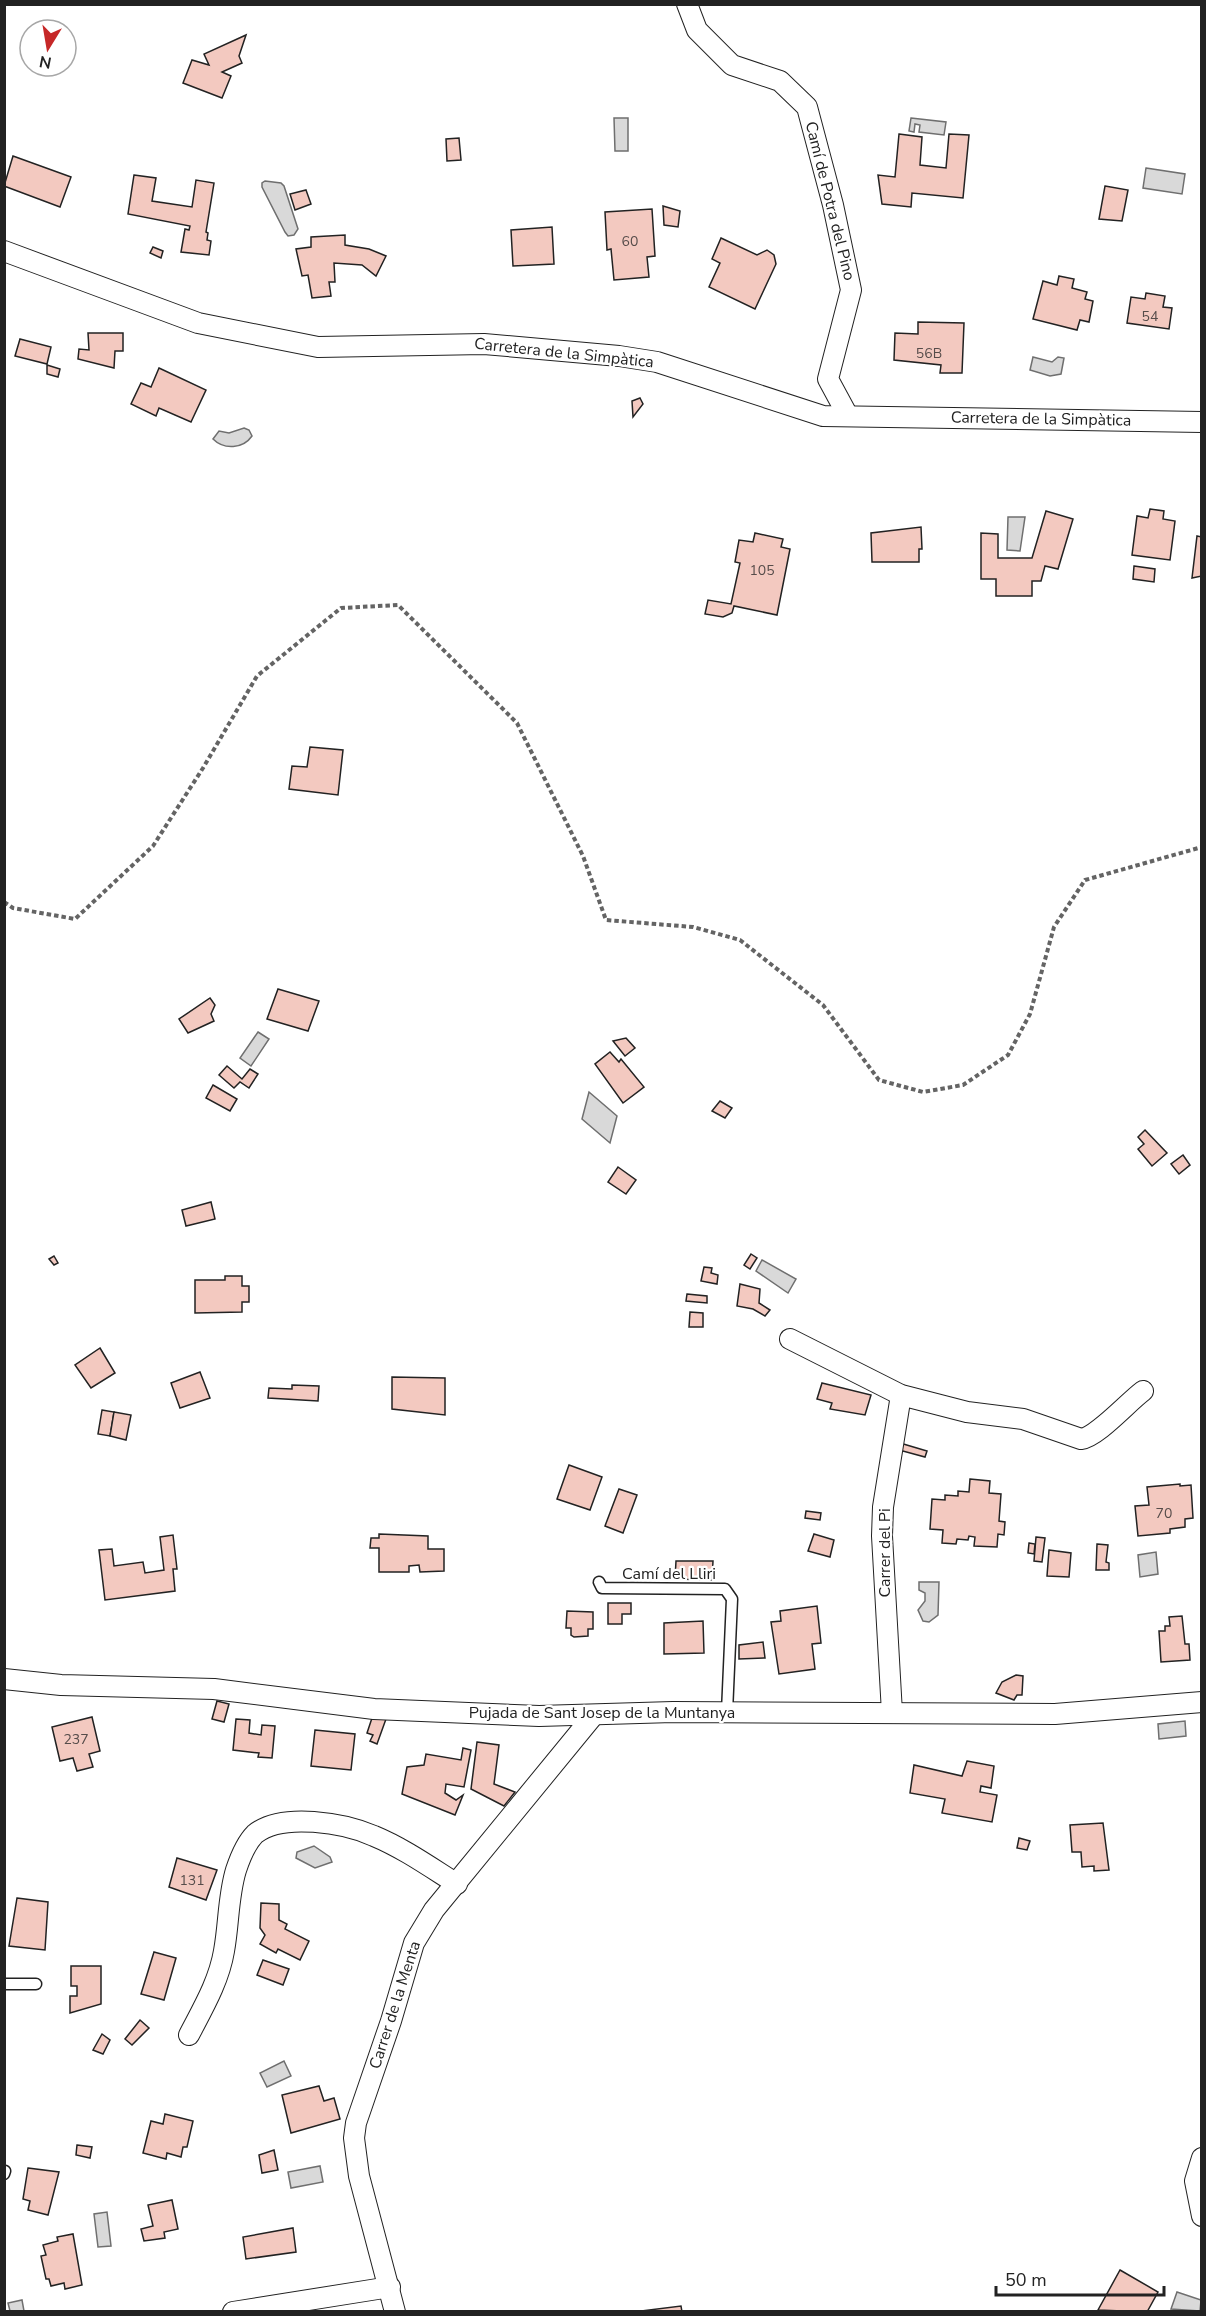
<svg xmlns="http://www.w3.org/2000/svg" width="1206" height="2316" font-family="'Nunito Sans',sans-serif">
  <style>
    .water { fill: #d9d9d9; stroke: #6f6f6f; stroke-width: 1.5 }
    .building { fill: #f3c9c0; stroke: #222; stroke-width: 1.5 }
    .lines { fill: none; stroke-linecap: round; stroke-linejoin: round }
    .service-casing { stroke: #222; stroke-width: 13 }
    .minor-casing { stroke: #222; stroke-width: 22 }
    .path { stroke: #646464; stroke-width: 4; stroke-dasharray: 4.5 3; stroke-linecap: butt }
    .service { stroke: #fff; stroke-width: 10 }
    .minor { stroke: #fff; stroke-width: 20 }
    .labels { text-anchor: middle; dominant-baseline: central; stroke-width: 4.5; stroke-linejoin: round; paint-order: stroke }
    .number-label { font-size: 14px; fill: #564c4a }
    .street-label { font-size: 16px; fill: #222; stroke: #fff }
  </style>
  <rect width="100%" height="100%" fill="#fff"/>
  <g class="water">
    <path d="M614,118H628V151H615Z"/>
    <path d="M911,118L946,122L944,135L919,132L920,125L915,124L914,132L909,131Z"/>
    <path d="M1146,168L1185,174L1182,194L1143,188Z"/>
    <path d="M265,181L281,183L284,186L298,229L294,235L288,236L285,232L262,187V183Z"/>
    <path d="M1033,357L1052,362L1058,357L1064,358L1061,374L1050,376L1030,370Z"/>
    <path d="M244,428L249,430L252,436C243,449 224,450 213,439L219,431L229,433Z"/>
    <path d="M1008,517H1025L1020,551L1007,550Z"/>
    <path d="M258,1032L269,1039L251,1066L240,1058Z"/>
    <path d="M589,1092L617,1116L610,1143L582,1119Z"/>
    <path d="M762,1260L796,1279L788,1293L756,1271Z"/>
    <path d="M1156,1552L1158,1574L1140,1577L1138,1555Z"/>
    <path d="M919,1582H939L938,1615L929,1622L923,1621L918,1610L925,1601V1593L919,1590Z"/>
    <path d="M1185,1721L1186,1736L1159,1739L1158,1724Z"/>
    <path d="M314,1846L330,1857L332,1862L315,1868L296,1858L297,1852Z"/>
    <path d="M284,2061L291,2076L267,2087L260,2073Z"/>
    <path d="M320,2166L323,2182L291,2188L288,2172Z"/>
    <path d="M107,2212L111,2246L98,2247L94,2214Z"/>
    <path d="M1177,2292L1201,2300L1200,2311L1171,2309Z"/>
    <path d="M22,2300L24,2311H10L8,2303Z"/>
  </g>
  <g class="building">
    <path d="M246,35L239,56L242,63L222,72L231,76L222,98L183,83L192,60L209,65L204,54Z"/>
    <path d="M899,134L922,137L920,165L946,168L949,134L969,135L963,198L912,193L911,207L882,204L878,175L895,177Z"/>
    <path d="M459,138L461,160L447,161L446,139Z"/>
    <path d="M13,156L71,177L60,207L4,186Z"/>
    <path d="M134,175L156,178L152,201L192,207L196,180L214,183L206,232L208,233L207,240L211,241L209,255L181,252L185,229L189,230L190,226L128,214Z"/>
    <path d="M1105,186L1128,190L1122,221L1099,219Z"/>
    <path d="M306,190L311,204L295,210L290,194Z"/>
    <path d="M663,206L680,211L678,227L664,225Z"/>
    <path d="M652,209L655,256L647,257L649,277L614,280L611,249L607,250L605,212Z"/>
    <path d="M552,227L554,264L513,266L511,230Z"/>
    <path d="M345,235V245L369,249L386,256L376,276L362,265L334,263L335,282H329L331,296L312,298L308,275L302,276L296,249L311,247V237Z"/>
    <path d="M721,238L757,255L767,250L774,255L776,264L755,309L709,287L720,263L712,259Z"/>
    <path d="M153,247L163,251L161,258L150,253Z"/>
    <path d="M1059,276L1074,279L1072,288L1087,292L1085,299L1093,301L1089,322L1080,320L1077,330L1033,319L1043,281L1057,285Z"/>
    <path d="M1146,293L1165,296L1163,307L1172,308L1169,329L1127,323L1131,297L1145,299Z"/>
    <path d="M918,322L964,323L962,373H940L941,365L894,360L895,333L918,334Z"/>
    <path d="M88,333H123V351H115L114,368L78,359L79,349L89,350Z"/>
    <path d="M20,339L51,347L47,364L15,356Z"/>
    <path d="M47,365L60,369L58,377L47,374Z"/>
    <path d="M159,368L206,390L191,422L159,408L156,416L131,404L141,383L151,387Z"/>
    <path d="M640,398L643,404L633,417L632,401Z"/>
    <path d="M1150,509L1164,511L1163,519L1175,521L1170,560L1132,555L1137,516L1148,518Z"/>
    <path d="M1046,511L1073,519L1058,569L1045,566L1041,581H1032V596H996V579H981V533L998,534V558H1032Z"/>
    <path d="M921,527L922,549H919V562H872L871,533Z"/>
    <path d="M755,533L783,539L781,547L790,549L777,615L734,606L732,613L723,617L705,614L708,600L731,604L740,563L735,562L739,540L753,542Z"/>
    <path d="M1197,536L1202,537V576L1192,578Z"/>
    <path d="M1134,566L1155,569L1154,582L1133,579Z"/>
    <path d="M310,747L343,750L338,795L289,789L292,766L307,767Z"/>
    <path d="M278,989L319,1001L308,1031L267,1019Z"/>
    <path d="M210,998L215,1005L211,1014L214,1021L188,1033L179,1019Z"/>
    <path d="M626,1038L635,1048L625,1056L613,1041Z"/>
    <path d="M610,1052L619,1062L621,1059L644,1087L623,1103L595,1064Z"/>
    <path d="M227,1066L242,1079L250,1069L258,1074L249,1088L240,1082L234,1088L219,1075Z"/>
    <path d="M213,1085L237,1099L230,1111L206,1098Z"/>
    <path d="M720,1101L732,1108L725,1118L712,1111Z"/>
    <path d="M1145,1130L1167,1153L1152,1166L1138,1149L1144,1144L1138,1137Z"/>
    <path d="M1183,1155L1190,1165L1179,1174L1171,1164Z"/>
    <path d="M618,1167L636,1180L626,1194L608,1182Z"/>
    <path d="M211,1202L215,1219L186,1226L182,1210Z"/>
    <path d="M751,1254L757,1258L750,1269L744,1265Z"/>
    <path d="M54,1256L58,1263L54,1265L49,1259Z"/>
    <path d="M704,1267L712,1268L711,1273L718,1275L717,1284L701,1281Z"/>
    <path d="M225,1276H242V1286H249V1302H242V1312L195,1313V1280H225Z"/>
    <path d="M740,1284L760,1289L759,1303L770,1310L765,1316L753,1309L737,1306Z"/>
    <path d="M687,1294L707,1296V1303L686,1301Z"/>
    <path d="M690,1312L703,1313V1327H689Z"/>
    <path d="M100,1348L115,1373L91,1388L75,1365Z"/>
    <path d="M200,1372L210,1398L180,1408L171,1383Z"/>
    <path d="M392,1377L445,1378V1415L392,1409Z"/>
    <path d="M822,1383L871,1395L865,1415L830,1409L832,1403L817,1399Z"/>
    <path d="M292,1385L319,1386L318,1401L268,1398L269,1388L292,1389Z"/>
    <path d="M102,1410L114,1412L110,1436L98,1434Z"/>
    <path d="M114,1412L131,1415L126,1440L110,1436Z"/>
    <path d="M900,1443L927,1451L925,1457L899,1450Z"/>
    <path d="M569,1465L602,1477L590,1510L557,1499Z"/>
    <path d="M970,1479L990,1481L989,1493L1001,1494L999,1521L1005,1522L1004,1535L998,1534L997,1547L974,1546L975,1537L969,1536L968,1540L957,1539L956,1544L942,1543L943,1530L930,1529L932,1499L945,1500V1495L958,1496V1491L969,1492Z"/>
    <path d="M1180,1484V1486L1191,1485L1193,1518L1185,1519V1527L1170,1529V1533L1138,1536L1135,1506L1149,1505L1147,1487Z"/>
    <path d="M619,1489L637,1495L623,1533L605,1526Z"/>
    <path d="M806,1511L821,1513L820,1520L805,1518Z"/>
    <path d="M379,1534L428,1536V1549H444V1571L420,1572L419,1565L409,1566V1572H379V1548H370L371,1538H379Z"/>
    <path d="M814,1534L834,1540L830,1557L808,1551Z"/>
    <path d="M173,1535L177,1569H173L175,1591L105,1600L99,1550L112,1549L114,1566L143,1562L145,1573L164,1570L160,1537Z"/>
    <path d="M1036,1537L1045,1538L1042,1562L1034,1561Z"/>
    <path d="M1029,1543L1035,1544L1034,1554L1028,1553Z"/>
    <path d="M1097,1544L1108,1545L1106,1562L1109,1563V1570H1096Z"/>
    <path d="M1049,1550L1071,1553L1069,1577L1047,1576Z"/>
    <path d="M676,1561H713L712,1580L675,1579Z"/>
    <path d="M608,1603H631V1614H622V1624H608Z"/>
    <path d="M817,1606L821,1643L812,1644L815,1669L779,1674L771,1622L781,1621L780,1611Z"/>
    <path d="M567,1611L593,1612V1629H588V1636L574,1637L571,1635V1628H566Z"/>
    <path d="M1182,1616L1185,1644H1189L1190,1660L1161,1662L1159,1631H1165V1626H1170L1169,1617Z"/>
    <path d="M703,1621L704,1653L664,1654V1623Z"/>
    <path d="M763,1642L765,1658L739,1659V1645Z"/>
    <path d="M1016,1675L1023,1676L1022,1695H1017L1014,1700L996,1693L1002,1682Z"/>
    <path d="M217,1701L229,1704L224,1722L212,1719Z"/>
    <path d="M92,1717L100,1751L89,1754L93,1767L77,1771L73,1758L60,1761L52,1727Z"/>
    <path d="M372,1718L386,1719L377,1744L370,1741L373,1735L367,1733Z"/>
    <path d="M236,1719L250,1720L249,1733L261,1735L262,1725L275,1726L272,1758L258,1757L259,1753L233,1750Z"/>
    <path d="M315,1730L355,1734L351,1770L311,1766Z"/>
    <path d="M477,1742L499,1745L494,1784L515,1792L504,1806L471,1789Z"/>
    <path d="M463,1748L471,1750L464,1787L446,1784L445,1793L456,1800L463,1795L455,1815L402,1794L407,1767L424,1765L426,1754L461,1760Z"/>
    <path d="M967,1761L994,1766L991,1788L981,1786L980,1792L997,1795L992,1822L942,1813L945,1799L910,1793L914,1765L962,1776Z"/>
    <path d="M1103,1823L1109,1870L1094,1871V1866L1082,1867L1081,1852H1072L1070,1825Z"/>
    <path d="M1019,1838L1030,1841L1027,1850L1017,1848Z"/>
    <path d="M177,1858L217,1870L206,1900L169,1887Z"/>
    <path d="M17,1898L48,1902L45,1950L9,1946Z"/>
    <path d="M261,1903L279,1904V1920L287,1924L285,1929L309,1941L300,1960L278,1949L276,1953L260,1944L265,1935L260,1928Z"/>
    <path d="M154,1952L176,1958L164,2000L141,1994Z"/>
    <path d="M263,1960L289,1969L283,1985L257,1975Z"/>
    <path d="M71,1966H101V2004L70,2013V1996H77V1986H71Z"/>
    <path d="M140,2020L149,2028L132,2045L125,2039Z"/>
    <path d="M102,2034L110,2040L103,2054L93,2050Z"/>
    <path d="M319,2086L324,2101L334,2098L340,2119L291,2133L282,2095Z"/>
    <path d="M165,2114L193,2121L187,2147H183L181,2157L167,2153L166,2159L143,2153L151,2121L163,2124Z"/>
    <path d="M77,2145L92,2147L90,2158L76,2155Z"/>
    <path d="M274,2150L278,2170L262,2173L259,2155Z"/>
    <path d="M28,2168L59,2172L48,2215L28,2210L30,2201L23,2199Z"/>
    <path d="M172,2200L178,2229L164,2232L165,2238L144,2241L141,2229L153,2226L148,2205Z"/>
    <path d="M293,2228L296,2252L246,2259L243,2237Z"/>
    <path d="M73,2234L82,2285L65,2289L64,2283L51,2286L49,2279H46L41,2256L46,2255L43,2245L58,2241L57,2237Z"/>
    <path d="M1120,2270L1158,2292L1147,2312L1098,2310Z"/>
    <path d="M681,2306L682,2312H633Z"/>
  </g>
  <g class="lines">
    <g class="service-casing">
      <g id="service">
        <path d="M599,1582L602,1588L725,1589L732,1599L727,1712"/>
        <path d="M4,1984H36"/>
        <path d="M4,2174L5,2171"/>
      </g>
    </g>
    <g class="minor-casing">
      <g id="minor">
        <path d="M687,4L697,30L732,65L780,81L807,107L833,205L851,290L828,379L848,416"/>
        <path d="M4,251L198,323L318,347L484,344L619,356L657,362L823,416L1202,422"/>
        <path d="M790,1339L901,1395L967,1412L1023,1419L1081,1439C1097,1437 1127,1403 1143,1391"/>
        <path d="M4,1679L61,1685L214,1689L374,1709L539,1716L673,1712L1055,1714L1202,1702"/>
        <path d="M892,1713L882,1536L883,1507L901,1395"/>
        <path d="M189,2035C203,2008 219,1981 224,1951C229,1924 228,1896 236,1870C240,1858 246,1843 255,1834C282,1812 345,1823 374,1836C403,1848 430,1867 457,1884"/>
        <path d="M1202,2158L1195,2181L1202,2216"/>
        <path d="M233,2312L390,2287"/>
        <path d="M395,2312L359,2176L354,2138L356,2123L391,2021L414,1943L434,1910L593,1716"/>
      </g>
    </g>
    <path class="path" d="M4,902L13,908L75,919L153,846L203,768L257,676L341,608L398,605L517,723L583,856L606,920L693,927L740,940L823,1005L879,1080L923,1092L963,1085L1008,1055L1030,1014L1054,927L1085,880L1202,847"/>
    <use href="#service" class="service"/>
    <use href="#minor" class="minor"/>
  </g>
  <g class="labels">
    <g class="number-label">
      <text x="630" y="241">60</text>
      <text x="1150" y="316">54</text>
      <text x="929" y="353">56B</text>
      <text x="762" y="570">105</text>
      <text x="1164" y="1513">70</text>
      <text x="76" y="1739">237</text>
      <text x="192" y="1880">131</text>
    </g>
    <g class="street-label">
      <text transform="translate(830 201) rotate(76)">Camí de Potra del Pino</text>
      <text transform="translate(564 353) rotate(6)">Carretera de la Simpàtica</text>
      <text transform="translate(1041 419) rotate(1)">Carretera de la Simpàtica</text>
      <text transform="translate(885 1553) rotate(-90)">Carrer del Pi</text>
      <text x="669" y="1574">Camí del Lliri</text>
      <text x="602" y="1713">Pujada de Sant Josep de la Muntanya</text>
      <text transform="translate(395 2005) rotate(-72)">Carrer de la Menta</text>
    </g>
  </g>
  <rect width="1206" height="2316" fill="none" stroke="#222222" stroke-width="12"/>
  <g transform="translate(48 48) rotate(191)"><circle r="28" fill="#ffffff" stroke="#a7a7a7" stroke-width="1.5"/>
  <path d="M0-4.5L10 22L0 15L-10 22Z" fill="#c62828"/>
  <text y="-9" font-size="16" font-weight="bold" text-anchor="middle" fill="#222222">N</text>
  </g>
  <path d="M996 2286v9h168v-9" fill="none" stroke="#222222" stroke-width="3"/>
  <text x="1005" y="2286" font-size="18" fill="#222222" stroke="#ffffff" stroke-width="4.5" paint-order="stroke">50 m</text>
</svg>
